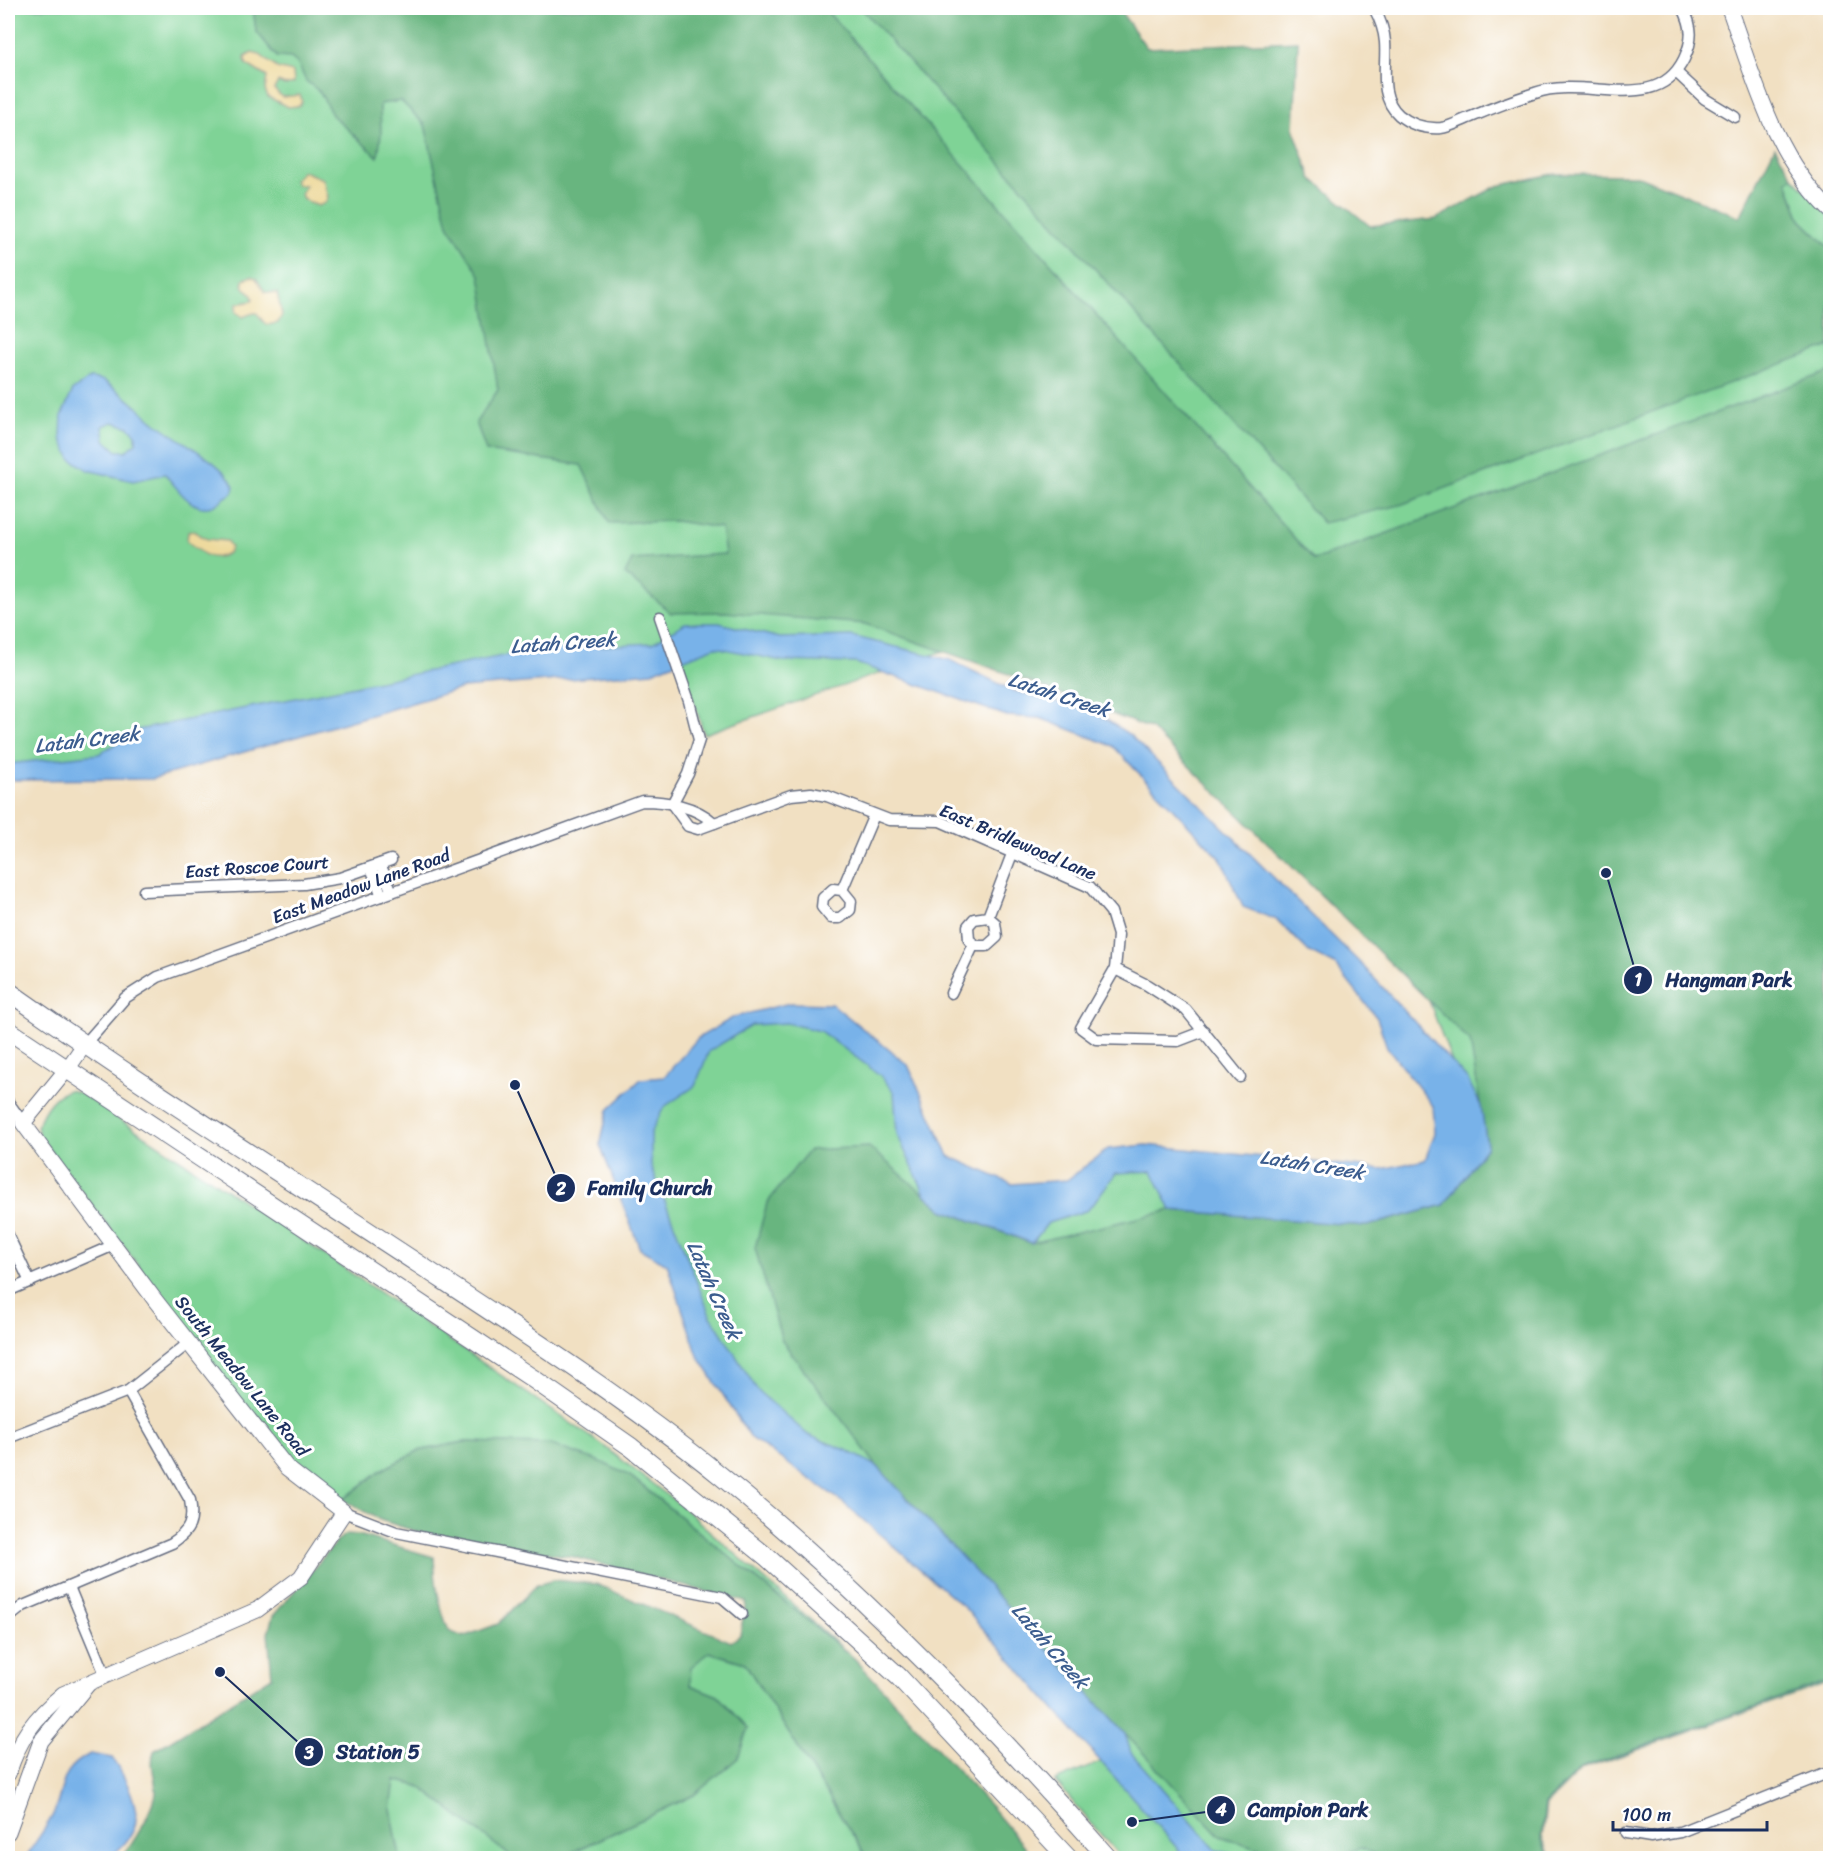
<svg xmlns="http://www.w3.org/2000/svg" width="1838" height="1866" font-family="Sriracha,sans-serif">
  <style>
    .green { fill: #7fd396; stroke: #4d817a; stroke-width: 1.5 }
    .forest { fill: #67b57f; stroke: #41726e; stroke-width: 1.5 }
    .sand { fill: #eeda9e; stroke: #84847e; stroke-width: 1.5 }
    .water { fill: #78b2e9; stroke: #4a70a4; stroke-width: 1.5; fill-rule: evenodd }
    .lines { fill: none; stroke-linecap: round; stroke-linejoin: round }
    .street-casing { stroke: #666d81; stroke-width: 13 }
    .secondary-casing { stroke: #666d81; stroke-width: 17 }
    .highway-casing { stroke: #666d81; stroke-width: 20 }
    .street { stroke: #fff; stroke-width: 10 }
    .secondary { stroke: #fff; stroke-width: 15 }
    .highway { stroke: #fff; stroke-width: 18 }
    .labels { text-anchor: middle; dominant-baseline: central; stroke-width: 6; stroke-linejoin: round; paint-order: stroke }
    .street-label { font-size: 18px; fill: #1b2f5e; stroke: #fff }
    .water-label { font-size: 20px; font-style: italic; fill: #3c5d8f; stroke: #fff }
    .leader { fill: none; stroke: #1b2f5e; stroke-width: 2 }
    .callout-dot { fill: #1b2f5e; stroke: #fff; stroke-width: 2 }
    .mark-label { font-size: 18px; text-anchor: middle; font-weight: bold; fill: #fff }
    .callout-label { font-size: 20px; text-anchor: middle; font-weight: bold; fill: #1b2f5e; stroke: #fff; stroke-width: 6; stroke-linejoin: round; paint-order: stroke }
  </style>
  <rect width="100%" height="100%" fill="#fff"/>
  <filter id="ink" filterUnits="userSpaceOnUse"><feTurbulence type="fractalNoise" baseFrequency=".0167" numOctaves="2"/><feDisplacementMap in="SourceGraphic" scale="12" xChannelSelector="R" yChannelSelector="G"/><feConvolveMatrix kernelMatrix="1 2 1 2 8 2 1 2 1" color-interpolation-filters="sRGB"/></filter>
  <filter id="wash" filterUnits="userSpaceOnUse"><feTurbulence type="fractalNoise" baseFrequency=".008" numOctaves="4" result="noise"/><feDisplacementMap in="SourceGraphic" scale="24" xChannelSelector="R" yChannelSelector="G"/><feGaussianBlur stdDeviation="1.35" result="paint"/><feColorMatrix in="noise" values="0 0 0 0 0 0 0 0 0 0 0 0 0 0 0 0 0 1.4 0 .05"/><feComposite in="paint" operator="in"/></filter>
  <g filter="url(#wash)">
    <rect width="100%" height="100%" fill="#f1e0c2"/>
    <g class="green">
      <path d="M8,8H1063L1209,396L1830,346V1682L1581,1770L1546,1805L1542,1837L1551,1858H1121L1055,1781L1118,1755L974,1593L800,1450L713,1347L634,1128L705,1043L742,1021L789,1012L903,1080L917,1136L1007,1211L1110,1161L1433,1184L1454,1067L1256,543L704,734L678,651L540,664L222,740L8,772Z"/>
      <path d="M1793,177L1830,216V248L1801,220L1787,181Z"/>
      <path d="M69,1090L80,1093L310,1245L600,1443L680,1505L855,1659L630,1476L493,1443L464,1442L418,1451L380,1471L343,1500L325,1490L281,1452L40,1137L37,1127C43,1111 52,1095 69,1090Z"/>
      <path d="M709,1652L745,1663L867,1858H560L694,1795L718,1696L690,1685V1667Z"/>
      <path d="M394,1780L419,1786L513,1858H400L391,1809Z"/>
    </g>
    <g class="forest">
      <path d="M253,8H824L1314,560L1830,371V1680L1580,1769L1545,1804L1541,1838L1550,1858H1383L1361,1848L1330,1858H1288L1220,1836L877,1466L782,1341L755,1248L767,1203L809,1150L869,1147L943,1210L1031,1243L1171,1210L1368,1226L1444,1205L1487,1146L1470,1041L1151,729L1006,673L865,624L725,612L671,613L625,574L632,560L725,554L721,528L675,521L609,523L581,465L486,451L476,422L498,390L480,275L448,225L425,125L401,101L380,104L381,134L378,157L332,115L320,92L306,81L298,64L291,58L277,57L256,31Z"/>
      <path d="M861,8H1118L1147,48L1298,41L1294,130L1311,178L1370,226L1436,219L1497,186L1553,174L1636,175L1740,217L1775,147L1793,177L1787,181L1801,220L1830,248V346L1400,505L1323,523Z"/>
      <path d="M464,1442L548,1444L599,1461L630,1476L855,1659L991,1807L1034,1858H867L745,1663L709,1652L691,1667L690,1685L718,1696L748,1728L738,1758L694,1795L560,1858H513L419,1786L395,1780L391,1809L400,1858H121C131,1847 155,1808 156,1792C156,1777 149,1766 154,1751L272,1677L268,1633L273,1616L338,1540L347,1534L359,1535L434,1557C435,1583 439,1607 449,1631L463,1637L498,1624L537,1585L554,1580L596,1584L731,1642L740,1635L746,1602L574,1557L428,1535L380,1520L343,1500L380,1471L418,1451Z"/>
    </g>
    <g class="sand">
      <path d="M252,53L260,55L277,68L293,72L294,83L285,85L278,82L274,89L282,97L300,95L302,102L299,106L288,107L268,97L265,90L267,77L246,64L245,57Z"/>
      <path d="M303,171L323,179L328,197L325,203L318,206L303,199L301,194L306,185H297L294,180Z"/>
      <path d="M251,276L256,278L265,292L277,293L282,315L278,323L267,325C254,316 264,308 243,317L236,312L237,304L252,301L253,298C250,289 242,291 243,280Z"/>
      <path d="M193,531L207,539L227,541L231,547L228,553C210,564 201,552 187,541L188,532Z"/>
    </g>
    <g class="water">
      <path d="M90,378C95,379 100,379 104,381C121,392 136,406 151,419C172,437 224,462 234,486C233,496 228,494 222,500C198,521 180,492 165,474L133,481L88,470L71,459L61,438L62,415L73,390ZM113,422L129,427L136,434V443L126,451H117L105,440L103,426Z"/>
      <path d="M685,623H719L780,638L851,636L950,660L1014,691L1093,711L1130,735L1363,966L1468,1080L1481,1106L1487,1146L1444,1205L1367,1226L1171,1210L1152,1171L1116,1173L1088,1210L1048,1223L1032,1243L943,1210L925,1194L897,1134L894,1092L880,1075L820,1031L786,1023L752,1025L709,1051L695,1086L664,1107L651,1132V1166L710,1315L758,1391L808,1435L846,1450L877,1466L1125,1733L1131,1753L1216,1850L1248,1858H1186L964,1607L840,1500L750,1437L698,1356L667,1264L640,1249L600,1145L608,1110L641,1079L664,1077L698,1038L734,1017L790,1003L832,1004L908,1065L949,1156L1012,1184L1067,1180L1108,1149L1146,1145L1382,1169L1425,1160L1435,1133L1433,1106L1387,1047L1377,1018L1335,965L1309,952L1277,920L1243,907L1221,859L1113,746L1040,718L1007,716L856,663L782,661L715,647L652,672L463,688L152,779L8,780V764L99,754L138,730L532,650L653,643Z"/>
      <path d="M90,1754L112,1758C124,1775 142,1808 134,1829C129,1841 119,1849 110,1858H28V1854C36,1840 49,1825 55,1810C65,1783 60,1770 90,1754Z"/>
    </g>
  </g>
  <g filter="url(#ink)">
    <g class="lines">
      <g class="street-casing">
        <g id="street">
          <path d="M1374,8C1380,19 1384,29 1385,42C1387,66 1378,97 1399,115C1411,125 1426,129 1441,128C1451,127 1462,120 1471,117C1492,108 1513,100 1535,93C1587,75 1656,116 1684,59C1693,40 1693,27 1683,8"/>
          <path d="M1677,73L1705,99L1735,117"/>
          <path d="M660,617L689,701L699,740L688,774L672,804"/>
          <path d="M672,804L688,826L698,829L791,795L811,793L827,796L889,820L940,821L1090,887L1111,912L1118,935L1117,948L1115,969L1081,1028L1096,1039L1178,1041L1204,1031"/>
          <path d="M380,864L392,892"/>
          <path d="M371,868L382,896"/>
          <path d="M842,890L851,901L850,910L840,918H831L822,907L823,898L833,889L842,890L874,815"/>
          <path d="M144,891L304,884L340,878L391,860"/>
          <path d="M988,917L995,923L997,937L987,946H977L969,940L968,926L974,919L988,917L1012,854"/>
          <path d="M1115,969L1147,985L1186,1010L1240,1077"/>
          <path d="M951,993L974,944"/>
          <path d="M84,1045L125,998L158,977L642,801C666,801 696,806 714,823"/>
          <path d="M8,1102L23,1123"/>
          <path d="M8,1235L30,1282"/>
          <path d="M8,1291L114,1245"/>
          <path d="M8,1438L128,1391L190,1342"/>
          <path d="M344,1512L396,1532L722,1597L742,1614"/>
          <path d="M69,1587L105,1674"/>
          <path d="M8,1618L23,1606L172,1543C190,1531 194,1522 190,1500L128,1391"/>
          <path d="M1626,1833L1651,1837L1680,1832L1830,1772"/>
        </g>
      </g>
      <g class="secondary-casing">
        <g id="secondary">
          <path d="M1729,8C1754,78 1774,157 1830,210"/>
          <path d="M8,1774C20,1737 34,1718 63,1694L257,1610L301,1577L344,1512L287,1468L155,1300L23,1123L68,1068L84,1045"/>
          <path d="M8,1832L41,1741L88,1684"/>
        </g>
      </g>
      <g class="highway-casing">
        <g id="highway">
          <path d="M8,991C142,1086 282,1174 420,1265C522,1332 626,1399 721,1476C862,1591 989,1722 1108,1858"/>
          <path d="M8,1030L532,1378L631,1447L768,1558L899,1677L1068,1858"/>
        </g>
      </g>
      <use href="#street" class="street"/>
      <use href="#secondary" class="secondary"/>
      <use href="#highway" class="highway"/>
    </g>
  </g>
  <g class="labels">
    <g class="street-label">
      <text transform="translate(1018 842) rotate(23)">East Bridlewood Lane</text>
      <text transform="translate(257 867) rotate(-4)">East Roscoe Court</text>
      <text transform="translate(361 886) rotate(-20)">East Meadow Lane Road</text>
      <text transform="translate(242 1376) rotate(51)">South Meadow Lane Road</text>
    </g>
    <g class="water-label">
      <text transform="translate(563 643) rotate(-4)">Latah Creek</text>
      <text transform="translate(1059 695) rotate(18)">Latah Creek</text>
      <text transform="translate(87 740) rotate(-7)">Latah Creek</text>
      <text transform="translate(1312 1165) rotate(9)">Latah Creek</text>
      <text transform="translate(714 1290) rotate(66)">Latah Creek</text>
      <text transform="translate(1050 1646) rotate(49)">Latah Creek</text>
    </g>
  </g>
  <path class="leader" d="M1606 873L1638 980M515 1085L561 1188M220 1672L309 1752M1132 1822L1221 1810"/>
  <g class="callout-dot">
    <circle cx="1606" cy="873" r="6"/>
    <circle cx="515" cy="1085" r="6"/>
    <circle cx="220" cy="1672" r="6"/>
    <circle cx="1132" cy="1822" r="6"/>
    <circle cx="1638" cy="980" r="15"/>
    <circle cx="561" cy="1188" r="15"/>
    <circle cx="309" cy="1752" r="15"/>
    <circle cx="1221" cy="1810" r="15"/>
  </g>
  <g class="mark-label">
    <text x="1638" y="986">1</text>
    <text x="561" y="1195">2</text>
    <text x="309" y="1759">3</text>
    <text x="1221" y="1816">4</text>
  </g>
  <g class="callout-label">
    <text x="1729" y="987">Hangman Park</text>
    <text x="650" y="1195">Family Church</text>
    <text x="378" y="1759">Station 5</text>
    <text x="1308" y="1817">Campion Park</text>
  </g>
  <rect width="1838" height="1866" fill="none" stroke="#fff" stroke-width="30"/>
  <path d="M1613 1821v9h154v-9" fill="none" stroke="#1b2f5e" stroke-width="3"/>
  <text x="1622" y="1821" font-size="18" fill="#1b2f5e" stroke="#ffffff" stroke-width="4.5" paint-order="stroke">100 m</text>
</svg>
